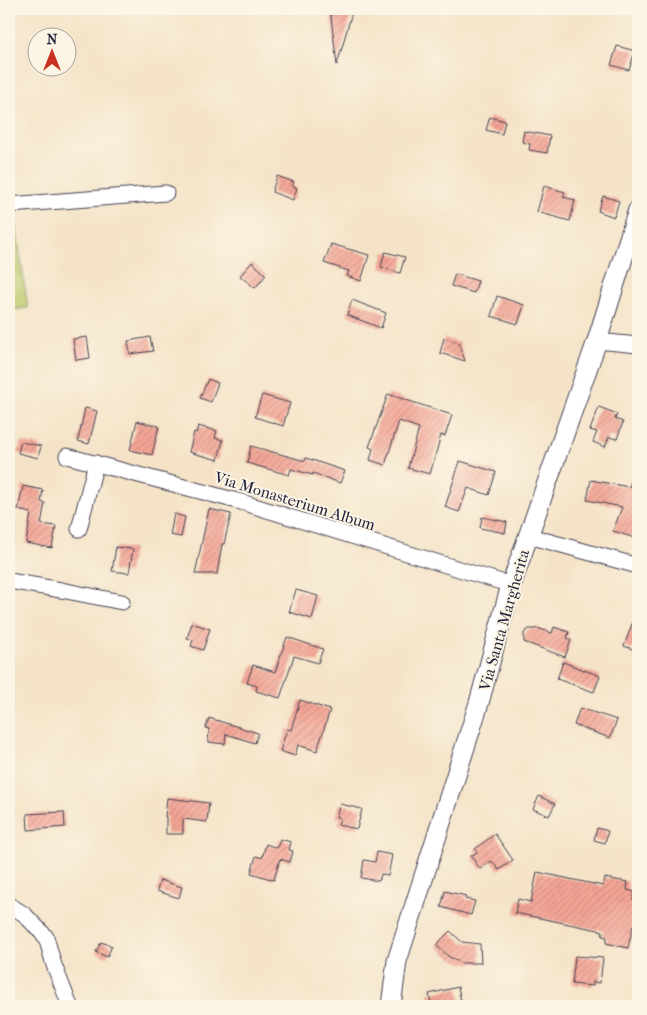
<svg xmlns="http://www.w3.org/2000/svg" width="647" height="1015" font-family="'IM FELL French Canon',serif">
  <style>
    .pitch { fill: #bac96c; stroke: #6e7654 }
    .building { fill: url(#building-hatch) }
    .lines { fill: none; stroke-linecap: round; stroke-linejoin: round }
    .minor-casing { stroke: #423f50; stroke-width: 17 }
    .tertiary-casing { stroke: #423f50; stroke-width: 21 }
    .minor { stroke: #fff; stroke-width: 15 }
    .tertiary { stroke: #fff; stroke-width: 19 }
    .labels { text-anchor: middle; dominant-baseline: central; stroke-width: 4; stroke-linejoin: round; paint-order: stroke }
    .street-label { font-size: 16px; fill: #22223b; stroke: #fcf5e5 }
  </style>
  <defs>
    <pattern id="building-hatch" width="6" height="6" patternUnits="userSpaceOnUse" patternTransform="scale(1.25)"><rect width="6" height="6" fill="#f6a696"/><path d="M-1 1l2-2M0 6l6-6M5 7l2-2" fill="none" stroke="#c7877c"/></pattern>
  </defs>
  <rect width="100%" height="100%" fill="#fcf5e5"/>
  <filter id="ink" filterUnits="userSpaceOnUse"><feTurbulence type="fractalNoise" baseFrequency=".02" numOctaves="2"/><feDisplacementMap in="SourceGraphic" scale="10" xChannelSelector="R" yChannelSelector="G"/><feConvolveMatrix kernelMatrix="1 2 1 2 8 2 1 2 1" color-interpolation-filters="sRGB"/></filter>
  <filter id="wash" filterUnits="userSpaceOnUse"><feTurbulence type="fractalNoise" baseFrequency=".0096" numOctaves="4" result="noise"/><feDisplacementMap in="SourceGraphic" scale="20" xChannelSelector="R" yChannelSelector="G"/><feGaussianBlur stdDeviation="1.12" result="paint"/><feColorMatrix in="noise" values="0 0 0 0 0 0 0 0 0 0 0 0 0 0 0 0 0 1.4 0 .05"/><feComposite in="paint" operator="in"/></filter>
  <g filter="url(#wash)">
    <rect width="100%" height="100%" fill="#f4e3c7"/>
    <path class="pitch" d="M15,219L28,308L9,310V220Z"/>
    <g id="blocks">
      <g class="building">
        <path d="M330,9H340L352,12L337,65Z"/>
        <path d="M617,46L635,51L629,70L611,65Z"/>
        <path d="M490,117L505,121L502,134L486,130Z"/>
        <path d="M524,131L550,136L547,153L529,150L530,144L522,142Z"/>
        <path d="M277,176L294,182L292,186L297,188L293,200L272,192Z"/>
        <path d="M544,186L565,192L563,197L575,200L570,221L537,212Z"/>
        <path d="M603,196L619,201L614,217L598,211Z"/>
        <path d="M331,244L369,255L361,281L347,276L349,271L324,263Z"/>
        <path d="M385,252L405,257L400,273L381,267Z"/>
        <path d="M252,262L266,275L255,288L240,276Z"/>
        <path d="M455,274L478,281L474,293L451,286Z"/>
        <path d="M497,296L524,305L518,324L491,316Z"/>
        <path d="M352,300L386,313L381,328L347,315Z"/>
        <path d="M87,337L90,358L76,360L73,339Z"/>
        <path d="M150,337L153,351L130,354L128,341Z"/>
        <path d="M444,338L459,343L465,361L440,353Z"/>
        <path d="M208,379L218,383L211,402L200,398Z"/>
        <path d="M388,394L452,415L445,436L441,435L430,474L408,468L419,428L399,421L385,465L370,460L373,449L369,447Z"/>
        <path d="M262,395L290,403L283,426L255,417Z"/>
        <path d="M599,407L617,414L615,419L623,422L617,439L609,437L605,447L593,442L597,432L590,430Z"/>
        <path d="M85,408L97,411L89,444L78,441Z"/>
        <path d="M137,421L159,426L152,455L130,450Z"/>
        <path d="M198,426L217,431L215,438L223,440L218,460L189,452L194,432L196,433Z"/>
        <path d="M21,442L41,446L38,458L18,453Z"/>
        <path d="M251,446L305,461L306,458L345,471L340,483L313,473V475L291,469L289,475L247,463Z"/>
        <path d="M460,461L496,472L489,495L468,488L459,512L445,507Z"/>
        <path d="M637,466H638V539L613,531L622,507L587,500L591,480L629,487Z"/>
        <path d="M23,486L43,490L41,502L45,503L41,524L56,526L52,548L26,543L31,513L18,510Z"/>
        <path d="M209,509L231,514L224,544H222L217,574H195Z"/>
        <path d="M174,514L185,517L181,537L170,535Z"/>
        <path d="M482,517L507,522L505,533L480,528Z"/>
        <path d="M116,547L133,549L129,573L112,571Z"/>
        <path d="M296,590L318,596L312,619L289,612Z"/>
        <path d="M637,611H638V651L624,646Z"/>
        <path d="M192,623L210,629L203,650L191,646L193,640L187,638Z"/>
        <path d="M554,627L569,632L567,638L571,640L565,657L524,642V633L529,629H535L537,628L552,633Z"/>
        <path d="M287,637L323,649L318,663L294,656L280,698L256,691L257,686L247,683L253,665L275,672Z"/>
        <path d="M563,662L600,676L594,692L557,679Z"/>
        <path d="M300,700L330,710L317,751L298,745L295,756L280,751L287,729L291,730Z"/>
        <path d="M580,708L617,720L610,738L574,725Z"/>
        <path d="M209,718L258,733L255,743L226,734L225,744L208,742L209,729L206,728Z"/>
        <path d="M539,796L555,804L549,816L533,809Z"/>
        <path d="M167,798L209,803L207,822L183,819V834H166V817H165Z"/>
        <path d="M340,804L362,809L357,829L338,825L340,818L336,817Z"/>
        <path d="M64,812L65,827L28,830L27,814Z"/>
        <path d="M597,828L608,831L605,843L594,840Z"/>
        <path d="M495,834L513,860L499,870L492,861L480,869L471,856L477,852L475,849Z"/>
        <path d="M280,839L291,842L289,850L293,851L290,862L280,859L274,880L251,873L256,856L262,858L266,844L277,848Z"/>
        <path d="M377,852L392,855L388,876L381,874L379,881L361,878L364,860L375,862Z"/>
        <path d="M537,872L603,886L605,878L628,882L627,890L635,892L633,900L638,902V928L633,926L628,948L606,943L607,937L602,936L603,931L515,913L518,899L531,902Z"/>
        <path d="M160,880L182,887L179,898L157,891Z"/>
        <path d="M445,891L466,896L465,899L475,901L471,915L441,907Z"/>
        <path d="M450,931L462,942L480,944L481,963H461L448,956L436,945Z"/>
        <path d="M101,942L112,946L107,957L96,952Z"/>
        <path d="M575,956L603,958L600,983L593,982V986L572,984Z"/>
        <path d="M458,987L462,1006H432L429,994Z"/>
      </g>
    </g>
  </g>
  <g filter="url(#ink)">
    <use href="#blocks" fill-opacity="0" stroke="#423f50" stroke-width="1"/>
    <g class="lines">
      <g class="minor-casing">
        <g id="minor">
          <path d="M9,205L166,193"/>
          <path d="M597,341L638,345"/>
          <path d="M67,456L241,502L511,585"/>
          <path d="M79,529L96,463"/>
          <path d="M529,536L638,566"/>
          <path d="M9,581L61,590L122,602"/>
          <path d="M9,905L24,914L46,937L54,965L70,1006"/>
        </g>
      </g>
      <g class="tertiary-casing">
        <path id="tertiary" d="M391,1006L397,961L479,703L511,585L597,341L638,210"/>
      </g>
      <use href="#minor" class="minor"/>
      <use href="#tertiary" class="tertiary"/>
    </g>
  </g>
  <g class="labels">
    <g class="street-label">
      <text transform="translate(295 501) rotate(17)">Via Monasterium Album</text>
      <text transform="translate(504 620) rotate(-74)">Via Santa Margherita</text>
    </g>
  </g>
  <rect width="647" height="1015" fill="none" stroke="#fcf5e5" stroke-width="30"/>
  <g transform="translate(52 52)"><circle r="24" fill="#fcf5e5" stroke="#a5a1a1"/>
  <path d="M0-4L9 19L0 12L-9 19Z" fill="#c8321e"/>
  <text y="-8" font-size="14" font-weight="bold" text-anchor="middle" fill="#22223b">N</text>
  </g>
</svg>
